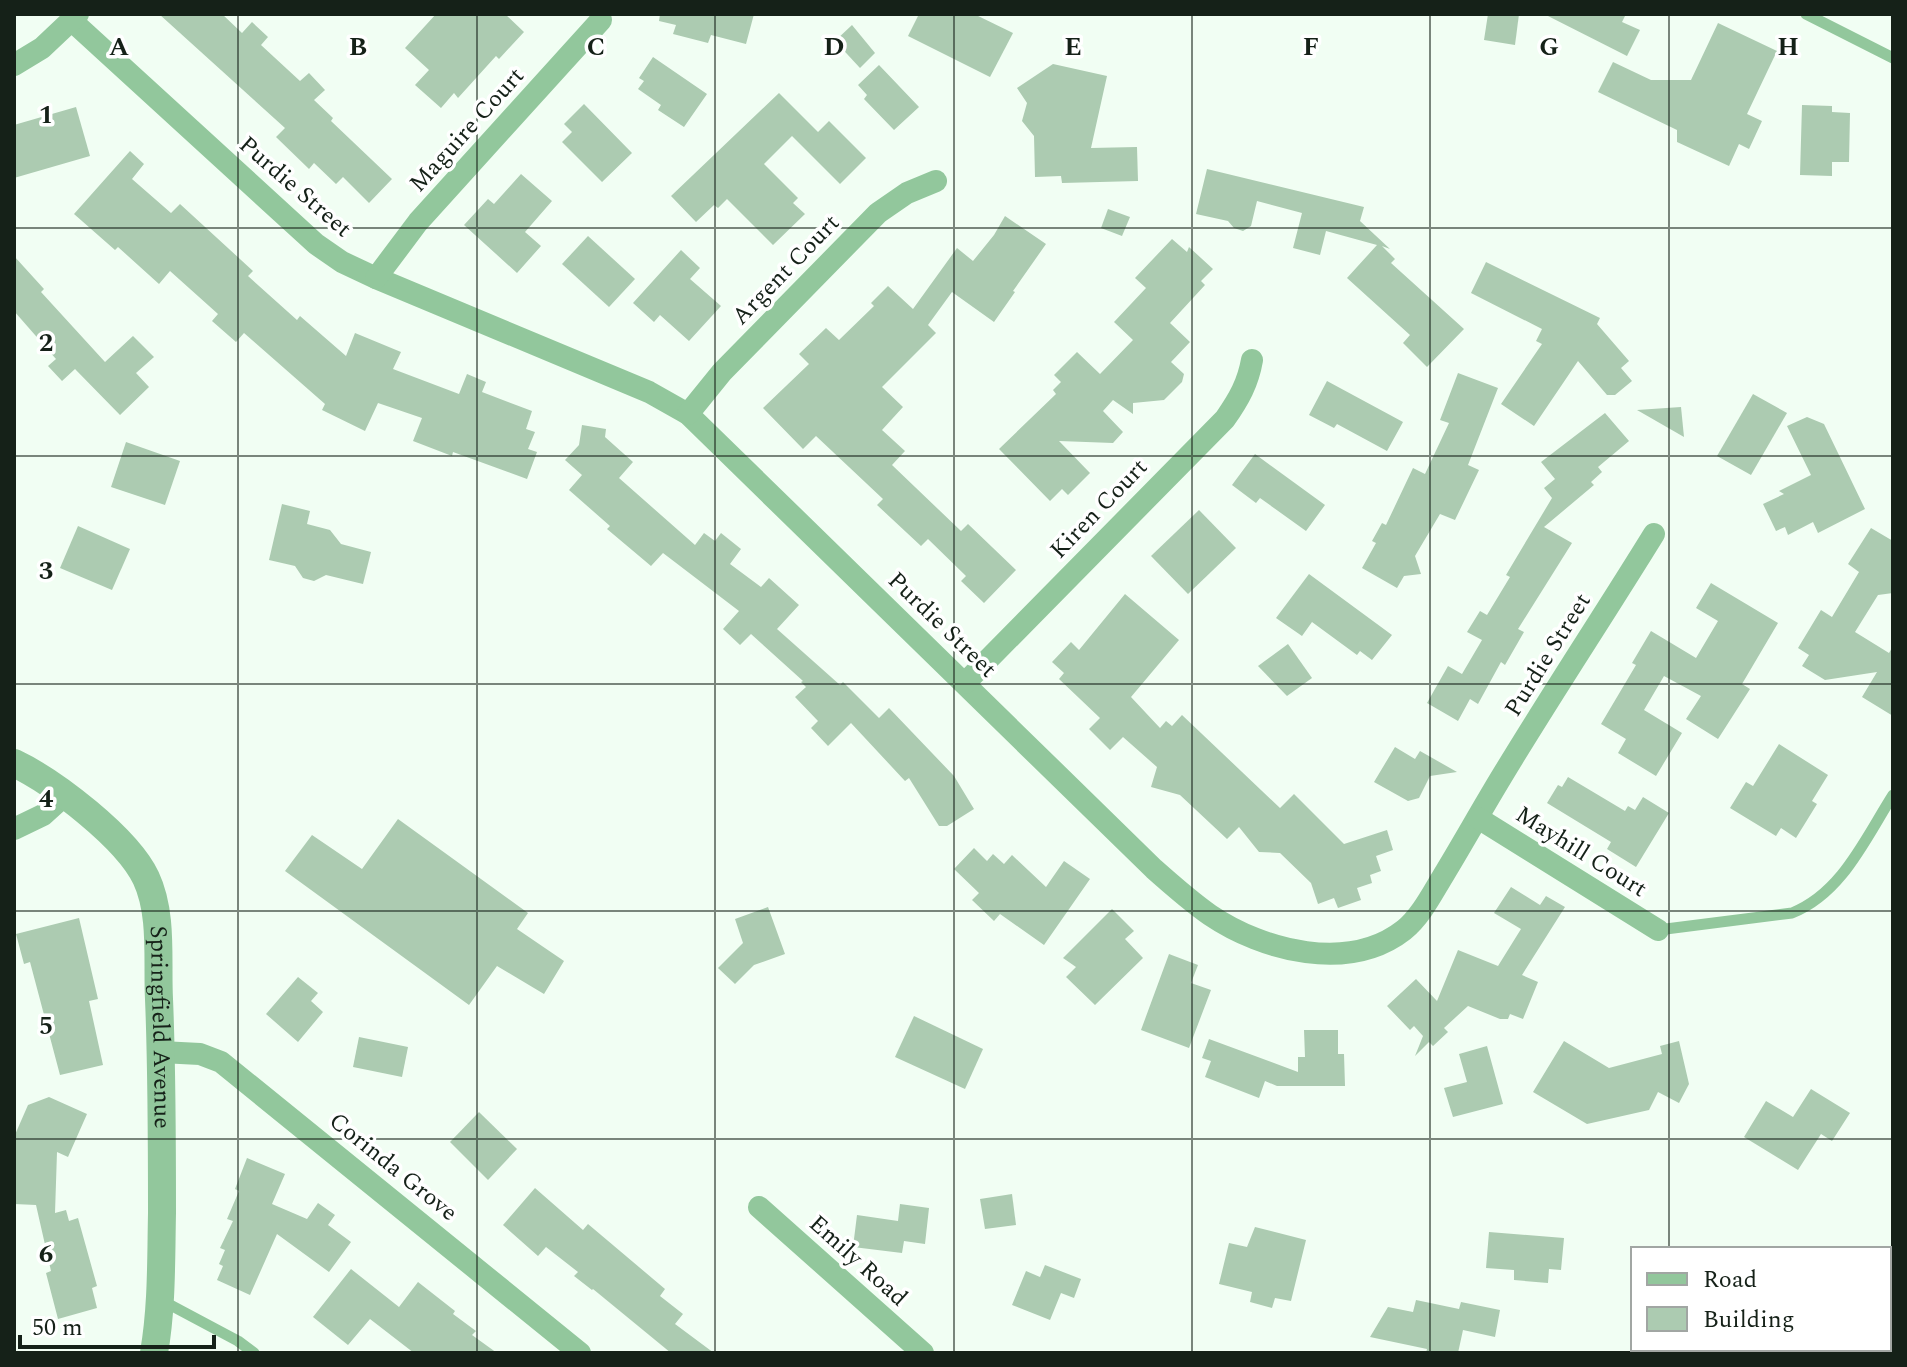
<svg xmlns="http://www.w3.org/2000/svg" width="1907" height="1367" font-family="Spectral,serif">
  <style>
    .building { fill: #accbb1 }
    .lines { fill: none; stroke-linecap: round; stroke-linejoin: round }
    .service { stroke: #92c79c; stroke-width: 11 }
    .minor { stroke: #92c79c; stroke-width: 22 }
    .tertiary { stroke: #92c79c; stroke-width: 28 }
    .grid { fill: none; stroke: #152118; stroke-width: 2; stroke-opacity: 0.55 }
    .labels { text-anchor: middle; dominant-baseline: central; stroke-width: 7; stroke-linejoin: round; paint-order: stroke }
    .street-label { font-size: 24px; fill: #152118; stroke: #fff }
    .grid-label { font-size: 26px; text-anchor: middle; font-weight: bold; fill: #152118; stroke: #fff; stroke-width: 7; stroke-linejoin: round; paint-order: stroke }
  </style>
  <rect width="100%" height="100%" fill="#f1fef3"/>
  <g class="building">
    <path d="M159,14H222L242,33L252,22L268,37L261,45L300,81L309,73L325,90L314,100L333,118L331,121L392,179L369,203L343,177L336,184L314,163L309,169L276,137L285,128Z"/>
    <path d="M436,14H505L524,32L499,59L496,56L458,98L454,93L441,108L415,85L429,70L405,48Z"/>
    <path d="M660,14H754L746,44L711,35L708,43L673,34L676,25L659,21Z"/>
    <path d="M919,14H974L1013,33L990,77L908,36Z"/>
    <path d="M1488,14H1519L1515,45L1484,40Z"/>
    <path d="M1544,14H1626L1622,22L1640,30L1627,56Z"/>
    <path d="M1718,23L1777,51L1747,114L1762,121L1749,149L1739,144L1729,166L1677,142V130L1598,92L1613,62L1651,80H1691Z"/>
    <path d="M852,25L875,53L860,68L835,41Z"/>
    <path d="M653,57L707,94L684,127L658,110L661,105L638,89L644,81L639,78Z"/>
    <path d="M1053,64L1107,76L1091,148L1137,147L1138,181L1062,183L1061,176L1035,177L1034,136L1022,121L1027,103L1017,88Z"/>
    <path d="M879,65L919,107L894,130L864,99L867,95L858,85Z"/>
    <path d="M779,93L818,132L829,121L866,158L840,184L792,136L764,164L798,198L793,203L805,214L773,245L727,199L718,208L714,205L696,222L671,196Z"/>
    <path d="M584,104L632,153L602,182L562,142L572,132L564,124Z"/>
    <path d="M1802,105L1832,106V112L1850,113L1849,162H1832V176L1800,175Z"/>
    <path d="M76,107L90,156L14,178V125Z"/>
    <path d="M130,151L144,164L132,179L171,213L180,204L253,271L248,276L297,320L300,316L346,356L355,333L401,352L393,369L459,394L467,374L486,382L482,392L532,411L526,429L535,432L528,449L537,452L527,479L453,452L452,456L413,441L422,418L378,403L365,431L322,410L325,404L244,333L236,342L212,321L218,314L170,271L159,284L118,247L115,250L74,214Z"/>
    <path d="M1207,169L1364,207L1360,221L1390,249L1382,246L1395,259L1391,263L1464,329L1427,367L1403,343L1410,335L1347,278L1377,245L1326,231L1320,255L1293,248L1302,213L1257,201L1251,226L1243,231L1234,228L1228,221L1196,214Z"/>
    <path d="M521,174L552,201L525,232L541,246L517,273L464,225L488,199L494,204Z"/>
    <path d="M1108,209L1130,217L1122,236L1101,228Z"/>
    <path d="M1005,216L1046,244L1013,291L1015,292L994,322L952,292L928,325L936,333L882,387L903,407L882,430L905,451L892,465L961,531L968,524L1016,570L984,603L961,581L966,576L928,539L921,546L877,505L883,499L816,436L803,449L763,408L809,364L799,354L826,328L839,340L874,306L871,303L888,286L913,309L957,248L973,261L994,235Z"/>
    <path d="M588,236L635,279L609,307L562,264Z"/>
    <path d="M1172,239L1187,252L1189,247L1213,269L1201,281L1205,285L1170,323L1190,342L1171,362L1184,374L1182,382L1164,400L1133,403V414L1113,400L1103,411L1123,432L1113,443L1059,441L1090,473L1068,495L1062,489L1050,501L999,449L1056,394L1053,390L1061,382L1054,375L1077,352L1100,374L1133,340L1114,322L1146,288L1135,278Z"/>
    <path d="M681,250L700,268L690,279L721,306L689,341L660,315L654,322L633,303Z"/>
    <path d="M14,256L44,289L41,292L105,362L133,336L154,357L136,373L149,387L120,415L75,369L62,381L48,366L56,359L14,311Z"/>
    <path d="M1486,262L1600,318L1597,324L1629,361L1621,368L1632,381L1615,395H1607L1578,361L1534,426L1501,404L1542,344L1536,341L1542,329L1471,293Z"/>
    <path d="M1458,373L1498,388L1468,465L1479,470L1455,520L1440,514L1415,556L1421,574L1404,576L1397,588L1362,568L1376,543L1372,541L1382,523L1386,525L1413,468L1425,474L1449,423L1440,420Z"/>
    <path d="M1327,381L1403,422L1387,451L1337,424L1334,428L1309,415Z"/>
    <path d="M1753,394L1787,413L1751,475L1717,456Z"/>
    <path d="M1681,407L1684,437L1637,410Z"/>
    <path d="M1605,413L1629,441L1598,467L1602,472L1591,482L1594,485L1544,527L1572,543L1518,629L1524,632L1505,665L1501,662L1478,704L1470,699L1458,721L1427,703L1448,666L1462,674L1482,640L1467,632L1480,611L1487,615L1510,577L1506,575L1552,498L1544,488L1555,479L1541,462Z"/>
    <path d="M1807,417L1824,424L1865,509L1818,533L1813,522L1788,535L1785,527L1776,531L1763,504L1784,494L1779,491L1811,475L1787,426Z"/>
    <path d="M582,425L606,429L605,437L633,462L619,478L695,545L704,533L715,541L721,533L741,549L730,564L761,587L769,578L799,605L777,629L840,685L843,682L879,718L889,708L954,776L974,809L947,826H939L909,778L905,781L851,723L828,746L811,728L818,721L795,697L806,687L801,682L803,681L751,634L740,645L723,629L739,611L663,553L651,566L607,529L610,526L569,490L582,475L565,460L579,445Z"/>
    <path d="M126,442L180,461L165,505L111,487Z"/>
    <path d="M1255,454L1325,505L1306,531L1260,498L1256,503L1232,485Z"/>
    <path d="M282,504L310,511L307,524L330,530L341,544L371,552L363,584L326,575L314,581L303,578L295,566L269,560Z"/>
    <path d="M1199,510L1236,548L1188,594L1151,556Z"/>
    <path d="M78,526L130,549L112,590L60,568Z"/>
    <path d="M1871,528L1893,541V593L1878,595L1855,632L1889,653L1893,646V716L1862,697L1877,672L1825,680L1802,666L1809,655L1798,648L1821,610L1832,617L1859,572L1848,564Z"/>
    <path d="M1309,574L1392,635L1372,660L1360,651L1357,655L1312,622L1302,636L1276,618Z"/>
    <path d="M1711,583L1778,623L1742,684L1750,689L1718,739L1686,719L1701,696L1664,676L1644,710L1682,733L1656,776L1618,753L1626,739L1601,724L1636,665L1632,663L1651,631L1696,658L1718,621L1696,608Z"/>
    <path d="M1125,594L1179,640L1131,697L1160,728L1166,721L1172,726L1182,715L1280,808L1294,794L1344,844L1387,830L1393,850L1376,856L1381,871L1370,875L1372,883L1357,888L1361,900L1338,908L1334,898L1318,904L1311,883L1280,853L1259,852L1239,827L1227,839L1180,795L1151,787L1157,767L1123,737L1110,750L1089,729L1100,718L1059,679L1064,673L1052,662L1071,642L1079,650Z"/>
    <path d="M1288,644L1312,678L1287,696L1258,666Z"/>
    <path d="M1779,744L1828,775L1812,801L1817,804L1796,838L1781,828L1776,836L1730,808L1746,782L1753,786Z"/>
    <path d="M1395,747L1415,759L1420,751L1457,772L1430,776L1419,798L1408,801L1374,782Z"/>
    <path d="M1568,777L1625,811L1628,806L1635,810L1643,797L1669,813L1636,867L1607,849L1611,842L1547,803L1558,785L1562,787Z"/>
    <path d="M398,819L528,913L517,929L564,961L544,994L497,966L469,1005L285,871L312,835L362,869Z"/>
    <path d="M974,848L987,861L993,854L1004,864L1012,855L1046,887L1064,861L1090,879L1044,945L1000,914L994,921L972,900L979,893L954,869Z"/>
    <path d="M1511,887L1540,905L1546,896L1565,907L1522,975L1538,982L1523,1019L1510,1014L1508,1019H1500L1468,1006L1444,1028L1448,1032L1433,1046L1429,1042L1415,1056L1423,1036L1414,1026L1410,1030L1387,1006L1416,979L1437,1001L1458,950L1498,966L1521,929L1494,913Z"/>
    <path d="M768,907L785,954L754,965L735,984L718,968L743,943L735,919Z"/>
    <path d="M1112,909L1134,931L1125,939L1143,958L1095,1005L1066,977L1076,967L1063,958Z"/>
    <path d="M79,918L98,999L89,1001L103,1065L60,1075L30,962L24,964L16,934Z"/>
    <path d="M1169,954L1198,965L1191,983L1211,990L1189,1048L1141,1030Z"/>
    <path d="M298,977L318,993L311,1001L323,1012L298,1042L266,1014Z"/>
    <path d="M914,1016L983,1049L965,1089L895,1057Z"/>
    <path d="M1304,1030H1338V1054H1344L1345,1086H1277L1265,1081L1259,1098L1205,1077L1211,1061L1202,1058L1209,1039L1298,1072V1057H1305Z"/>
    <path d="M359,1037L408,1047L402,1077L353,1067Z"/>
    <path d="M1564,1041L1609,1068L1662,1054L1660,1046L1679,1041L1689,1084L1679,1103L1658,1092L1649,1110L1587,1124L1533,1092Z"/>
    <path d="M1487,1046L1503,1104L1453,1117L1444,1088L1467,1082L1459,1054Z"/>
    <path d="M1811,1089L1850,1113L1832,1141L1821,1134L1798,1170L1744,1137L1766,1101L1793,1117Z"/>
    <path d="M49,1097L87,1114L68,1157L57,1152L55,1213L66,1210L69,1221L78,1218L97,1286L92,1288L97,1308L58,1319L46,1273L51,1271L36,1205L14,1204V1137L28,1105Z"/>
    <path d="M479,1112L517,1149L488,1180L450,1142Z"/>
    <path d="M247,1158L285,1174L272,1204L307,1219L318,1203L335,1215L328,1225L351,1242L329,1272L277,1234L250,1295L217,1280L223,1266L219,1264L225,1250L220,1248L233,1221L227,1219L239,1191L235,1189Z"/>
    <path d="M535,1188L583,1230L588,1224L665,1289L660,1296L683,1314L675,1324L714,1353H671L593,1289L592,1290L574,1276L578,1272L546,1247L538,1256L503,1225Z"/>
    <path d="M1012,1194L1016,1225L985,1229L980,1199Z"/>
    <path d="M900,1204L929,1208L925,1244L904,1241L902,1253L853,1247L857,1215L898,1221Z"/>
    <path d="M1255,1227L1306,1240L1291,1301L1275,1298L1272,1308L1250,1302L1252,1292L1219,1284L1229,1243L1247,1247Z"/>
    <path d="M1489,1232L1564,1238L1561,1270L1549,1269L1548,1283L1514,1280V1270L1486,1268Z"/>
    <path d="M1045,1265L1081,1279L1074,1298L1061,1293L1050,1320L1012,1305L1026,1271L1040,1277Z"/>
    <path d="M351,1269L399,1307L418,1282L455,1311L453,1314L476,1331L472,1335L497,1353H414L370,1319L348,1345L313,1317Z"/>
    <path d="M1416,1300L1459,1309L1461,1302L1500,1310L1495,1337L1463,1330L1458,1353H1426L1427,1349L1370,1337L1388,1307L1413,1312Z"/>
  </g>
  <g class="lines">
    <g class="service">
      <path d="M1806,14L1893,58"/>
      <path d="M1658,930L1792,913C1842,893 1865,839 1893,795"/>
      <path d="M161,1300L238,1341L254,1353"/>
    </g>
    <g class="minor">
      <path d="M71,20L316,244L342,262L376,278L649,392L688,414L1154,869C1172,885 1190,901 1210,915C1263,951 1349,973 1404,930C1421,916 1432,894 1443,876C1463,843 1482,809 1502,776C1551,695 1604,615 1654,534"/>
      <path d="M14,65L42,48L78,14"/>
      <path d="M376,278L418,222L601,20"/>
      <path d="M688,414L722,372L878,213L907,193L936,181"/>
      <path d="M965,683L1225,419C1239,399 1248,383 1252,360"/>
      <path d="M1478,818L1658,930"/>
      <path d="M14,829L43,815L64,796"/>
      <path d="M161,1052L200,1054L221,1062L580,1353"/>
      <path d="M759,1207L923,1353"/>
    </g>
    <path class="tertiary" id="s1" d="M14,763C54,782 127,838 146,878C163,914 157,961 159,999C162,1070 162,1142 162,1213C161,1260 162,1307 154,1353"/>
  </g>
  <path class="grid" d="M238,14V1353M477,14V1353M715,14V1353M954,14V1353M1192,14V1353M1430,14V1353M1669,14V1249M14,228H1893M14,456H1893M14,684H1893M14,911H1893M14,1139H1893M1669,1349V1353"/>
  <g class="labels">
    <g class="street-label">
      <text transform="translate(467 130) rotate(-48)">Maguire Court</text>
      <text transform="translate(295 187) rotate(41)">Purdie Street</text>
      <text transform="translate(786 270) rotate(-46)">Argent Court</text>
      <text transform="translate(1099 509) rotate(-46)">Kiren Court</text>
      <text transform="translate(942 625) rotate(44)">Purdie Street</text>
      <text transform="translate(1548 655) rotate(-58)">Purdie Street</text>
      <text transform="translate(1581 852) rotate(32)">Mayhill Court</text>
      <text stroke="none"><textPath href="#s1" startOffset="328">Springfield Avenue</textPath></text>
      <text transform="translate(393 1167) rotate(39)">Corinda Grove</text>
      <text transform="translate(858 1261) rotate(42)">Emily Road</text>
    </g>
  </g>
  <g class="grid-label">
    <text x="119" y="55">A</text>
    <text x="358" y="55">B</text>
    <text x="596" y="55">C</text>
    <text x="834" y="55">D</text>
    <text x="1073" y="55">E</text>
    <text x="1311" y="55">F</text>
    <text x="1549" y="55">G</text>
    <text x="1788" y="55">H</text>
    <text x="46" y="123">1</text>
    <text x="46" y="351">2</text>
    <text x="46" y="579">3</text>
    <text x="46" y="807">4</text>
    <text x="46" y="1034">5</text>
    <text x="46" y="1262">6</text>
  </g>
  <rect width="1907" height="1367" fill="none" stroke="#152118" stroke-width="32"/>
  <rect x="1631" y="1247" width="260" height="104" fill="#ffffff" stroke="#a1a6a3" stroke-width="2"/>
  <rect x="1647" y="1273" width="40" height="12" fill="#92c79c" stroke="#a1a6a3" stroke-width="2"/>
  <text x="1703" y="1287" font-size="24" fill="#152118">Road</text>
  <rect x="1647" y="1307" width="40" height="24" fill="#accbb1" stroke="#a1a6a3" stroke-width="2"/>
  <text x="1703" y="1327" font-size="24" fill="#152118">Building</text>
  <path d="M20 1335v12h194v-12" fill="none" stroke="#152118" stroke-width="4"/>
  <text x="32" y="1335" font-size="24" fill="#152118" stroke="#ffffff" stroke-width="6" paint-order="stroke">50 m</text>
</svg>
